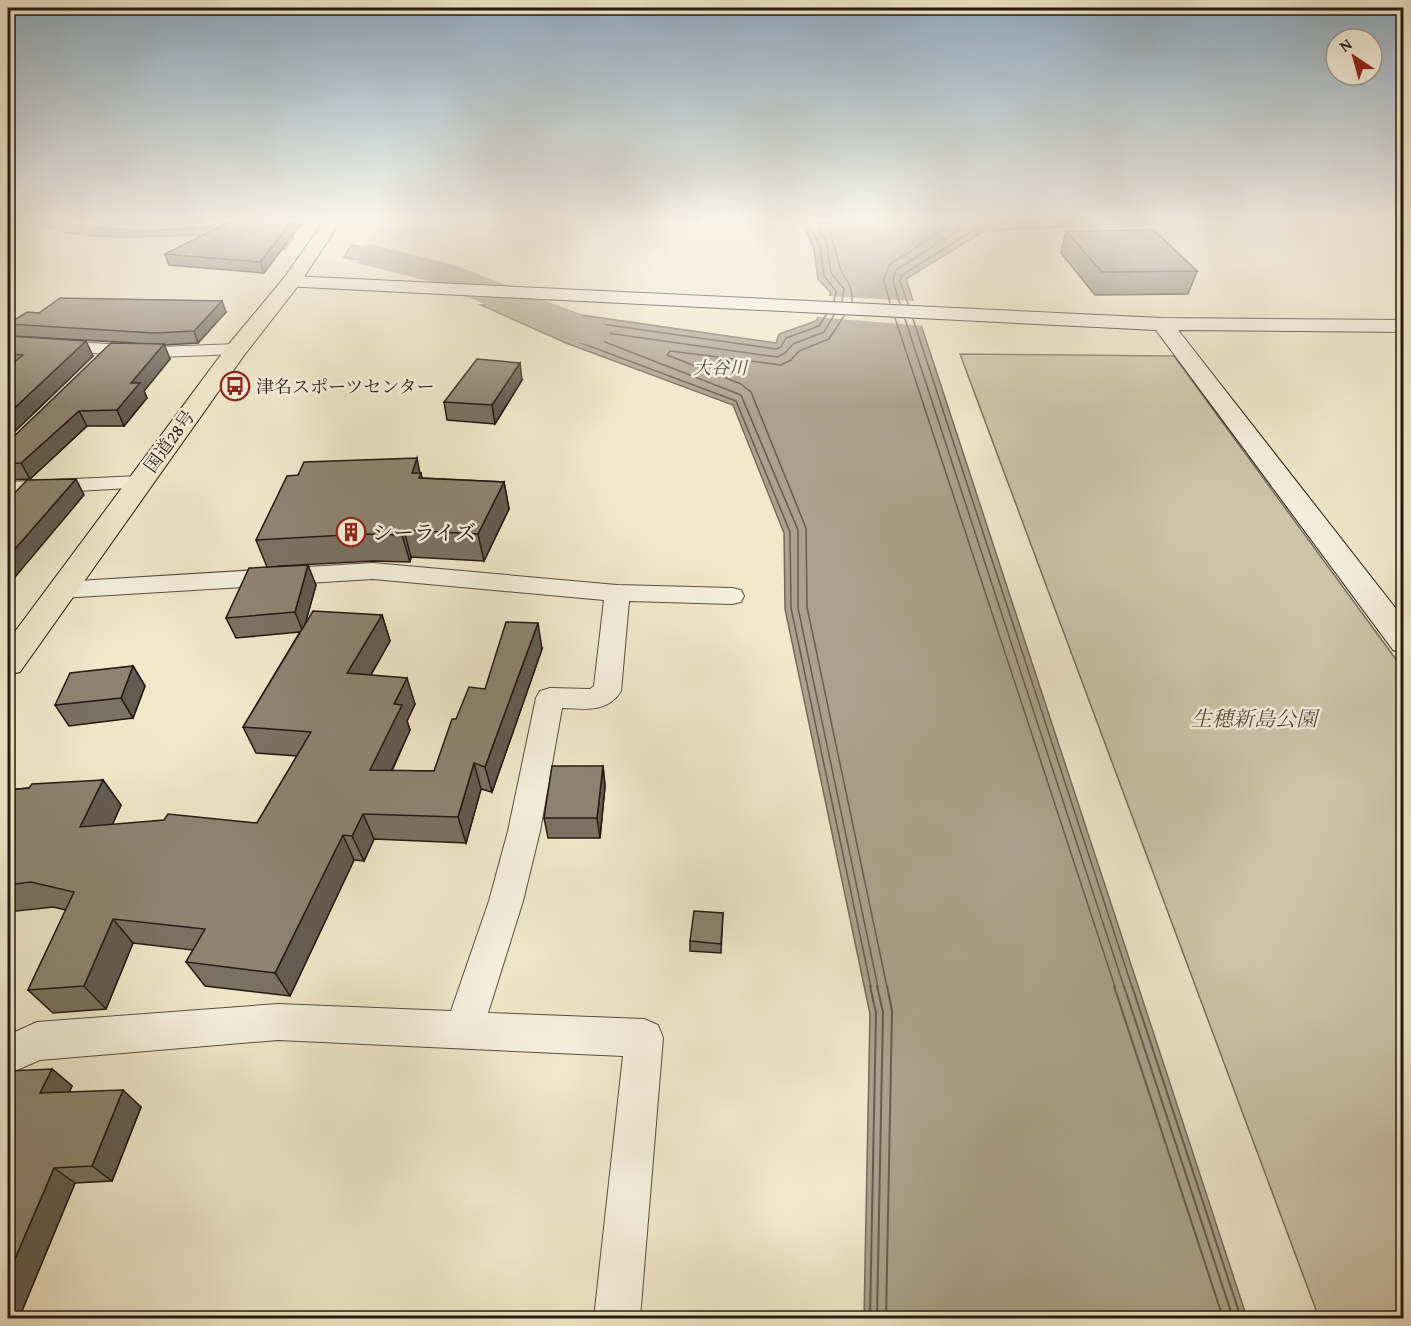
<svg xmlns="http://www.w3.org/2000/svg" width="1411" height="1326" font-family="'Gentium Book Plus','Noto Serif JP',serif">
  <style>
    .green { fill: #cdc5ab; stroke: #786e5e; stroke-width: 1.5 }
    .water { fill: #aba18c; stroke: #756a5b; stroke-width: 1.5 }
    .pier { fill: #f0e8cb }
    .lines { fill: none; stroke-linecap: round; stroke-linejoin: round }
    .shore-far1 { stroke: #685c4e; stroke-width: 1.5 }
    .shore { stroke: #685c4e; stroke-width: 2 }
    .river { fill: #aba18c; fill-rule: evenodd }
    .street-casing { stroke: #574c40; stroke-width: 2 }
    .secondary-casing { stroke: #241811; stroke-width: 2 }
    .highway-casing { stroke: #241811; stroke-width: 2 }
    .street { fill: #f5f0dd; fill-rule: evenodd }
    .secondary { fill: #f5f0dd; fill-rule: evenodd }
    .highway { fill: #f0e8cb; fill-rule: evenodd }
    .wall { fill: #7a7262; stroke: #241811; stroke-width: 1.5 }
    .shaded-wall { fill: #635c50; stroke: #241811; stroke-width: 1.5 }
    .building { fill: #8e8472; stroke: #241811; stroke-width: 1.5 }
    .labels { text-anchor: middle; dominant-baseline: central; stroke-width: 5; stroke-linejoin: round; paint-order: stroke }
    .far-water-label { font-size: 18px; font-style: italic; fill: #5a4f42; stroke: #f5f0dd }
    .far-poi-label { font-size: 18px; fill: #241811; stroke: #f5f0dd; text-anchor: start }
    .far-street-label { font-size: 18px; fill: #241811; stroke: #f5f0dd }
    .poi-label { font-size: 21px; fill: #241811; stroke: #f5f0dd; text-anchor: start }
    .park-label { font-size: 21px; font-style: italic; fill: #574c3f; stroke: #f5f0dd }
  </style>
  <rect width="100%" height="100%" fill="#f0e8cb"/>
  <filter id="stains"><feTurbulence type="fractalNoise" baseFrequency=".00333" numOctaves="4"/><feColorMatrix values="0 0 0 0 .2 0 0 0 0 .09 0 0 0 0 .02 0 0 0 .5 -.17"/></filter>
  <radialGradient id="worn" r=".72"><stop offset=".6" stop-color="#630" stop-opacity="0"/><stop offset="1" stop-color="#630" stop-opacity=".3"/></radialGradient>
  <path class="green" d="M960,354L1174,356L1403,669V1318H1319Z"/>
  <g class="water">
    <path d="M37,221H60L72,225L142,231L208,227L294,238L284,250C262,246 239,238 216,236C174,233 69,246 37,221Z"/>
    <path d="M801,221H1179L984,231L906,279L1247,1318H864L870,1014L785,609L784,533L733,405L566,343L481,305L511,301L548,303L581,315L776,343L779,334L816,321L831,293L818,279L814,248Z"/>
    <path d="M351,245L398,253L480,276L448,280L419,278L388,267L344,257Z"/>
  </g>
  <path class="pier" d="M826,296L916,301L924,326L815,317Z"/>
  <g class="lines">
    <g class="shore-far1">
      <path d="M807,221L820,246L824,276L836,291L834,301"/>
      <path d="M816,221L827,244L831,273L844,289L842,301"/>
      <path d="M826,221C834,238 834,250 840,267C845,284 852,279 852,302"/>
      <path d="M407,261L432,267L434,271L420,272L404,266L403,263Z"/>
      <path d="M890,303L884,280L889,265L956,221"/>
      <path d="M900,304L893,281L896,270L973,221"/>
      <path d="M908,304L900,281L902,275L982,225L1055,221"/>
      <path d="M826,315L819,326L786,338L781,347L776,349L580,321L547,309L513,307L510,310L512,313L568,338L736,401L790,532L791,608L871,987"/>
      <path d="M834,315L824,332L793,344L785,353L777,357L586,330L582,333L741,395L798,530V608L878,987"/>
      <path d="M844,316L829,339L799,351L791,360L781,365L670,351L667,355L741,384L751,392L806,528L807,607L887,987"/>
      <path d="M895,318L1115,987"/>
      <path d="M905,319L1124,987"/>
      <path d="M913,319L1132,987"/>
    </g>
    <g class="shore">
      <path d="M1114,986L1223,1318"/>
      <path d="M1124,986L1233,1318"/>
      <path d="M1132,986L1241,1318"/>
      <path d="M870,1318L876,1013L870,986"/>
      <path d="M877,1318L883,1012L877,986"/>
      <path d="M886,1318L892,1011L887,986"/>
    </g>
    <path class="river" d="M370,244L455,265L604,324L610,333L604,342L590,345L576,342L429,281L357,263L352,255L357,247Z"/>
    <g class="street-casing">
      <g id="street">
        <path d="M8,338L159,347L237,344L243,345L246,349L243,353L237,354L159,357L8,348Z"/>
        <path d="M139,476L147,477L150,482L147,487L8,495V482Z"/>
        <path d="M373,563L617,585L732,588L741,590L744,596L741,602L732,604L629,601L621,691C608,713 584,709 562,708L540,831L523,901L488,1013L644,1019L658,1025L663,1038L640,1318H594L623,1056L278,1040L40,1060L8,1074V1035L37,1022L278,1004L451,1011L489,901L508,831L536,698L540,691L550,688L590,689L594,686L604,600L373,579L61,598L52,596L49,590L52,584L61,582Z"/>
      </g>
    </g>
    <g class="secondary-casing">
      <path id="secondary" d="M291,276L1162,318L1404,320V332L1178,330L1404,619V653L1393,650L1156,330L284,286L281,282L284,278Z"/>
    </g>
    <g class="highway-casing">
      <path id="highway" d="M324,221H341L298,286L245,354L20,672L8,675V641L229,344L284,278Z"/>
    </g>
    <use href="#street" class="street"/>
    <use href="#secondary" class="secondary"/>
    <use href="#highway" class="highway"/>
  </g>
  <g class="wall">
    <path d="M231,221H303L264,273L169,265L165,254Z"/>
    <path d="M1066,231L1197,271L1188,294L1095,295L1061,253Z"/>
    <path d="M226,312L198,343L164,345L170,359L144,391L147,398L124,426H87L30,479L8,480V442L134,343L13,336L8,324L39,313Z"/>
    <path d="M8,336L93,356L8,438Z"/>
    <path d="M522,380L495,424L447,420L444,402Z"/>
    <path d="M420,473L422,478L504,482L509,509L484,561L411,557L410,562L373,561L279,566L316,585L305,624L382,615L390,641L371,675L415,704L407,721L410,730L392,771H434L456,719L485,689L542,649L492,792L481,789L466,843L374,839L364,861L354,860L290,996L205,986L186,962L193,950L133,943L106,1009L53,1013L28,990L66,910L53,907L8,912V790L29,788L103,780L121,805L112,825L257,823L297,756L256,753L243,727L300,632L236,638L226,618L267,567L256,540Z"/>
    <path d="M133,666L145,686L133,718L69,726L55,705Z"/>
    <path d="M603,766L605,786L600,838H548L544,818Z"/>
    <path d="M723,913L721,953L690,951V941Z"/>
    <path d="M52,1069L72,1086L69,1092L141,1107L112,1181L75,1183L19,1318Z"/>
  </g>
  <g class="shaded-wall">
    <path d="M292,221H303L264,273L260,262Z"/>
    <path d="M222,301L226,312L198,343L194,331Z"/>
    <path d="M86,341L93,356L8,438V414Z"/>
    <path d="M164,344L170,359L144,391L147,398L124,426L117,410L131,383Z"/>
    <path d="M520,363L522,380L495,424L492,405Z"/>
    <path d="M79,411L87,426L30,479L21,463Z"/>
    <path d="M417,458L420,474L421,473L427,499L412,473Z"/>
    <path d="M76,479L84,495L10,583L12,586L8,591V557Z"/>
    <path d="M504,482L509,509L484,561L478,534Z"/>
    <path d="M404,530L411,557L410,562L402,535Z"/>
    <path d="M308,565L316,585L303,632L295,612Z"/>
    <path d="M382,615L390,641L357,699L347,673Z"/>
    <path d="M538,623L542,649L492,792L485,767Z"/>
    <path d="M133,666L145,686L133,718L121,698Z"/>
    <path d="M407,678L415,704L407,721L410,730L380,796L370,770L394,704Z"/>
    <path d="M474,763L481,789L466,843L458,817Z"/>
    <path d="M603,766L605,786L600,838L597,818Z"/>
    <path d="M103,780L121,805L100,853L80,827Z"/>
    <path d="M363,814L374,839L364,861L352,836Z"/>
    <path d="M343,835L354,860L290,996L275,973Z"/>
    <path d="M113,919L133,943L106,1009L84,986Z"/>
    <path d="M52,1069L72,1086L61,1110L40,1093Z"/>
    <path d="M123,1090L141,1107L112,1181L92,1166Z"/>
    <path d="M54,1168L75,1183L19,1318H8V1275Z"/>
  </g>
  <g class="building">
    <path d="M231,221H292L260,262L165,254Z"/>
    <path d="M1154,230L1197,271L1102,272L1066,231Z"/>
    <path d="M60,298L222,301L194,331L154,333L8,324L27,312L39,313Z"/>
    <path d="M8,336L86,341L8,414V367L23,355L8,354Z"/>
    <path d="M111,343L164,344L131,383H140L117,410L79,411L21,463L8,464V442Z"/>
    <path d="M477,359L520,363L492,405L444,402Z"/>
    <path d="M417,458L412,473H421L419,478L504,482L478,534L404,530L402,535L364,534L256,540L287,476L298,475L304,462Z"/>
    <path d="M76,479L8,557V500L27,480Z"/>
    <path d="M308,565L295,612L226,618L249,568Z"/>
    <path d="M313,611L382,615L347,673L407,678L394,704L402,705L370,770L434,771L452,719H456L469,687L485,689L506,622L538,623L485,767L474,763L458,817L363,814L352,836L343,835L275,973L186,962L205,929L113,919L84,986L28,990L74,892L31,882L8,885V790L29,788L32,784L103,780L80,827L164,820L168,814L257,823L311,732L243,727Z"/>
    <path d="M133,666L121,698L55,705L70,673Z"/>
    <path d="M552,766H603L597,818H544Z"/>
    <path d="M694,911L723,913L721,944L690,941Z"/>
    <path d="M52,1069L40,1093L123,1090L92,1166L54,1168L8,1275V1071Z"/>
  </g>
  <linearGradient id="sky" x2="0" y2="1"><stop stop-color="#8facc3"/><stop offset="0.54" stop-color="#f8f5e8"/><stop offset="1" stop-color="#f8f5e8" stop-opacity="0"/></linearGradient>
  <rect width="1411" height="407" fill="url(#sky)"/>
  <defs>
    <g id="bus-ring" transform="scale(1.5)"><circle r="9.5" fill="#f5f0dd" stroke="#8f2418" stroke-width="1.5"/><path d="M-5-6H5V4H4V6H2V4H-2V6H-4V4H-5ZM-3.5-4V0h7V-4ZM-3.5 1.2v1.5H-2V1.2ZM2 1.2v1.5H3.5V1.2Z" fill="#8f2418"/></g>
    <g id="building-ring" transform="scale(1.5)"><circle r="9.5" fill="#f5f0dd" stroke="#8f2418" stroke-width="1.5"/><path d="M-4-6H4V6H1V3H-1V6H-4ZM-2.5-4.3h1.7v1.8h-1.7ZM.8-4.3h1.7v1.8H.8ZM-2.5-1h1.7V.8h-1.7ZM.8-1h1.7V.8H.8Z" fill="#8f2418"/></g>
  </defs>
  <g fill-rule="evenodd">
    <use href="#bus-ring" x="235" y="386"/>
    <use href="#building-ring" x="351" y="532"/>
  </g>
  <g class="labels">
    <g class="far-water-label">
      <text x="720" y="367">大谷川</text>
    </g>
    <g class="far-poi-label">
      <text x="256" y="386">津名スポーツセンター</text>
    </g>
    <g class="far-street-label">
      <text transform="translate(169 441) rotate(-54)">国道28号</text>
    </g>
    <g class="poi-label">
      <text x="372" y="532">シーライズ</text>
    </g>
    <g class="park-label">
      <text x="1254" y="718">生穂新島公園</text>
    </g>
  </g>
  <rect width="1411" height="1326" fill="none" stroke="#f0e8cb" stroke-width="30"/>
  <rect x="9" y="9" width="1393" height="1308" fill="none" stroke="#241811" stroke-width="3"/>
  <rect x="15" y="15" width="1381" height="1296" fill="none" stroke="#241811" stroke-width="1.5"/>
  <g transform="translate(1354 57) rotate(324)"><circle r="28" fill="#f5f0dd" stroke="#a19a8b" stroke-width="1.5"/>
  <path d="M0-4.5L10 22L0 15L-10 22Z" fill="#8f2418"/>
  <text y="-9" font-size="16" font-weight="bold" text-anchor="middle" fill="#241811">N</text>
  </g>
  <rect width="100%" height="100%" filter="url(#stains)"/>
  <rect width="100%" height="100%" fill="url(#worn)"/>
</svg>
